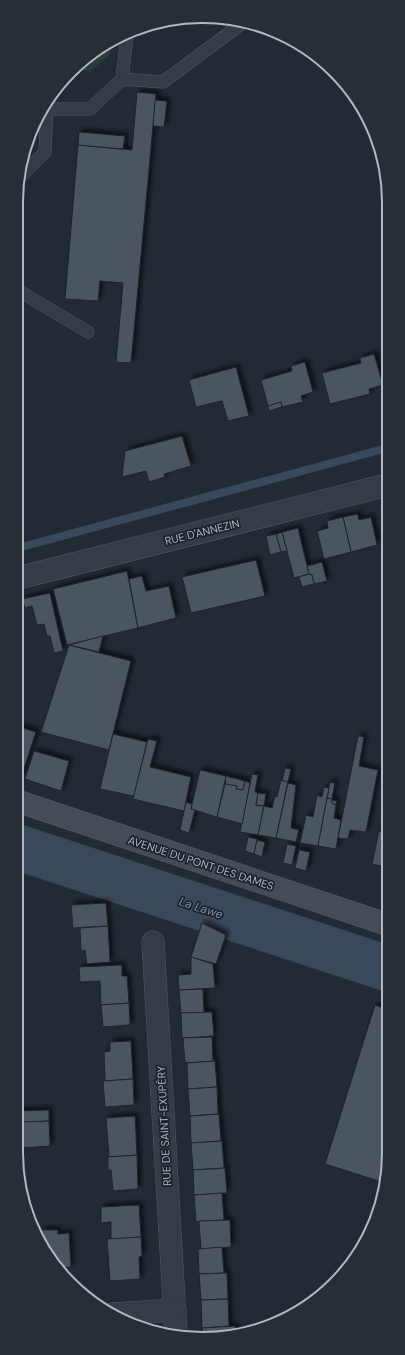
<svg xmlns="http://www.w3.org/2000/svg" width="405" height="1355" font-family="'DM Sans',sans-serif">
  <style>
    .green { fill: #2a3b3a }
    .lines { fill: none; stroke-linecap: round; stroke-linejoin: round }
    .stream { stroke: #39495c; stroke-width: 8 }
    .river { stroke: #39495c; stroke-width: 46 }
    .building { fill: #4b5560; stroke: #1d242c; filter: url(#shadow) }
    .lane-casing { stroke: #535a63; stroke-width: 13 }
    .street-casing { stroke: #535a63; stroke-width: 23 }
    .secondary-casing { stroke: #535a63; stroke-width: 23 }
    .lane { stroke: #353c45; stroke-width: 12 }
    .street { stroke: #353c45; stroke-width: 22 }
    .secondary { stroke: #444c58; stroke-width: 22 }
    .labels { text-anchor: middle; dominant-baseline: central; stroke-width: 3.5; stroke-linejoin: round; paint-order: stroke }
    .street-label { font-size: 11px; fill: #b0b7c2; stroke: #1b222a }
    .water-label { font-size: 12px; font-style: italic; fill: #7b8fa7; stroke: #1b222a }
    .rim { fill: none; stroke: #b0b7c2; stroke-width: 2 }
  </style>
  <defs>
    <filter id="shadow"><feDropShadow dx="3.5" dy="-3.5" stdDeviation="2" flood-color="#0009"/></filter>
  </defs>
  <rect width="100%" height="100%" fill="#222b34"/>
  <path class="green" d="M112,42L110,54L90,72L77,69L99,48Z"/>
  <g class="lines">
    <path class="stream" d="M18,548L387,448"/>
    <path class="river" d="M17,847L386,968"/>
  </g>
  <g class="building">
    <path d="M137,92L156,94L131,363L116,362L123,283L100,281L98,301L65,299L78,145L132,150Z"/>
    <path d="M155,100L167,101L164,127L153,126Z"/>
    <path d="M79,132L125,136L123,149L78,145Z"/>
    <path d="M374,354L383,385L369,389L370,394L330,404L322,373L361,363L360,358Z"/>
    <path d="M305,362L313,392L301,396L303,402L282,407L281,402L268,406L261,380L292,371L291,366Z"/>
    <path d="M236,367L249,416L228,421L222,401L196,407L189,380Z"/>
    <path d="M281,402L282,407L269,411L268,406Z"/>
    <path d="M182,436L191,466L164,474L165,477L149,482L146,471L122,477L125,451Z"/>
    <path d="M358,514L359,520L371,517L377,545L351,552L343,517Z"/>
    <path d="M343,517L351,552L324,559L317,531L328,528L327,521Z"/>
    <path d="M298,528L309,574L294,578L282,532Z"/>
    <path d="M282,532L287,551L281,552L276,534Z"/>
    <path d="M276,534L281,552L270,555L266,536Z"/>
    <path d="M256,560L265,596L191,613L182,577Z"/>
    <path d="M322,562L327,581L314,584L312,575L309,574L307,566Z"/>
    <path d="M127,571L138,628L67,645L53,589Z"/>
    <path d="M309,574L312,575L314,584L302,587L299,577Z"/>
    <path d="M142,576L146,591L169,586L176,618L138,628L129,579Z"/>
    <path d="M50,593L63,651L54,653L50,636H47L44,624L37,625L32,606L25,608L22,599Z"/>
    <path d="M103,636L99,652L69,645Z"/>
    <path d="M69,645L131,661L109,750L41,732Z"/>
    <path d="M20,727L36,732L21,778L17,777L18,733Z"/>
    <path d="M113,734L147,742L134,796L100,789Z"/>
    <path d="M358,736L364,737L359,766L378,770L366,832L350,830L348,839L338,838Z"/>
    <path d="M148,739L157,741L150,767L191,777L184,811L133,799Z"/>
    <path d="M34,751L69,761L61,791L25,779Z"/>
    <path d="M285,768L291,769L288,782L282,781Z"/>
    <path d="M200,770L226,776L217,817L191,809Z"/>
    <path d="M252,774L258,775L255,792L258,793L256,805L264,806L258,835L240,832Z"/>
    <path d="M226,776L245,781L243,790L236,789L237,786L225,784Z"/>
    <path d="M281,780L288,782L276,838L258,835L264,806L272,808L275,796L277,797Z"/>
    <path d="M245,781L250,783L242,824L217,817L225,784L237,786L236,789L243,790Z"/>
    <path d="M330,782L335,783L332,799L327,798Z"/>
    <path d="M288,783L296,785L291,828L299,830L296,842L276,838Z"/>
    <path d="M324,787L329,788L318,846L300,843L306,815L313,817L317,795L322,797Z"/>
    <path d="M258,793L266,794L264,806L256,805Z"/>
    <path d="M327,798L332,799V803L336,805L334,818L341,820L336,849L318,846Z"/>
    <path d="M332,800L337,801L336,805L332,803Z"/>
    <path d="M186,802L192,804L191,809L195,810L189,833L180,830Z"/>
    <path d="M379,831L386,833V867L372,864Z"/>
    <path d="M248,837L257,839L254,854L245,851Z"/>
    <path d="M257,840L265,842L262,857L254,854Z"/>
    <path d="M287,844L296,846L292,865L283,863Z"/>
    <path d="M299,850L310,852L306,871L295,868Z"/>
    <path d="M106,903L108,926L73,928L71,905Z"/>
    <path d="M202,923L226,935L216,964L191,957Z"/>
    <path d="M108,926L110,962L87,964L85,950L81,951L80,928Z"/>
    <path d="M191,957L213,964L215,988L179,990L178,975L191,974Z"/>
    <path d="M122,965V976H127L129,1003L101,1005L100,981L80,982L79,967Z"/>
    <path d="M203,989L204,1013H181L179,990Z"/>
    <path d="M129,1003L130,1025L103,1027L101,1005Z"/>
    <path d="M375,1005L386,1009L385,1183L325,1164Z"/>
    <path d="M212,1012L214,1036L182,1038L181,1013Z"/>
    <path d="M212,1037L213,1061H215L185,1063L183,1038Z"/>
    <path d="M131,1041L133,1079L105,1081L104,1052L110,1051V1042Z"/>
    <path d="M215,1061L217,1087L188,1089L187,1063Z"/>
    <path d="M133,1079L134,1105L105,1107L103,1081Z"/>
    <path d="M217,1087L218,1114L190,1116L188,1089Z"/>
    <path d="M49,1110V1121L16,1123V1111Z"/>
    <path d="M219,1114L221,1141L191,1143L190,1116Z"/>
    <path d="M135,1116L137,1155L109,1157L106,1118Z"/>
    <path d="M49,1121L50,1146L20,1148L19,1122Z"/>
    <path d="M222,1141L224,1168L193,1170L191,1143Z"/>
    <path d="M137,1155L138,1189L113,1191L111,1170H108V1157Z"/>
    <path d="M225,1168L227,1193L194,1195L193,1170Z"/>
    <path d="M222,1193L224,1220L196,1222L194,1195Z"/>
    <path d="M139,1205L141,1237L111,1239V1222L101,1223V1207Z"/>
    <path d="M230,1220L231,1247L201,1249L199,1221Z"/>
    <path d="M41,1230H58V1234L69,1233L71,1267L58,1268L42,1243Z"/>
    <path d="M141,1237L142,1256L139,1257L140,1279L110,1281L107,1239Z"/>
    <path d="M222,1247L224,1273L199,1274L198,1249Z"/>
    <path d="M227,1273L228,1299L201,1300L199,1274Z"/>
    <path d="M228,1299L229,1326L202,1328L201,1300Z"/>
    <path d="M235,1326L236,1334L203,1337L202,1328Z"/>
  </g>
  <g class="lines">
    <g class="lane-casing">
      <g id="lane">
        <path d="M122,79L127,36"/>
        <path d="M20,177L45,152L47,109H90L122,79L163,82L244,22"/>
        <path d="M19,291L88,332"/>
      </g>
    </g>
    <g class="street-casing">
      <g id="street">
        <path d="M18,578L387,485"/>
        <path d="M153,942L176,1335"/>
        <path d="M113,1314L175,1310"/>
      </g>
    </g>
    <g class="secondary-casing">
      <path id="secondary" d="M17,801L386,924"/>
    </g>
    <use href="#lane" class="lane"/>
    <use href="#street" class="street"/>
    <use href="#secondary" class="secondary"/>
  </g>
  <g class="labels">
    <g class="street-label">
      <text transform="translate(202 532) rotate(-14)">RUE D'ANNEZIN</text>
      <text transform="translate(201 863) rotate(18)">AVENUE DU PONT DES DAMES</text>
      <text transform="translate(164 1126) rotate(-93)">RUE DE SAINT-EXUPÉRY</text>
    </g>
    <g class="water-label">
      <text transform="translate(201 908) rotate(18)">La Lawe</text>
    </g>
  </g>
  <path d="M0 0H405V1355H0ZM202 23H203A179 179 0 0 1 382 202V1153A179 179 0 0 1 203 1332H202A179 179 0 0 1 23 1153V202A179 179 0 0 1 202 23Z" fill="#272e36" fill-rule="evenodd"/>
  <path class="rim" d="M202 23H203A179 179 0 0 1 382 202V1153A179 179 0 0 1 203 1332H202A179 179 0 0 1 23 1153V202A179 179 0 0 1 202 23Z"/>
</svg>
